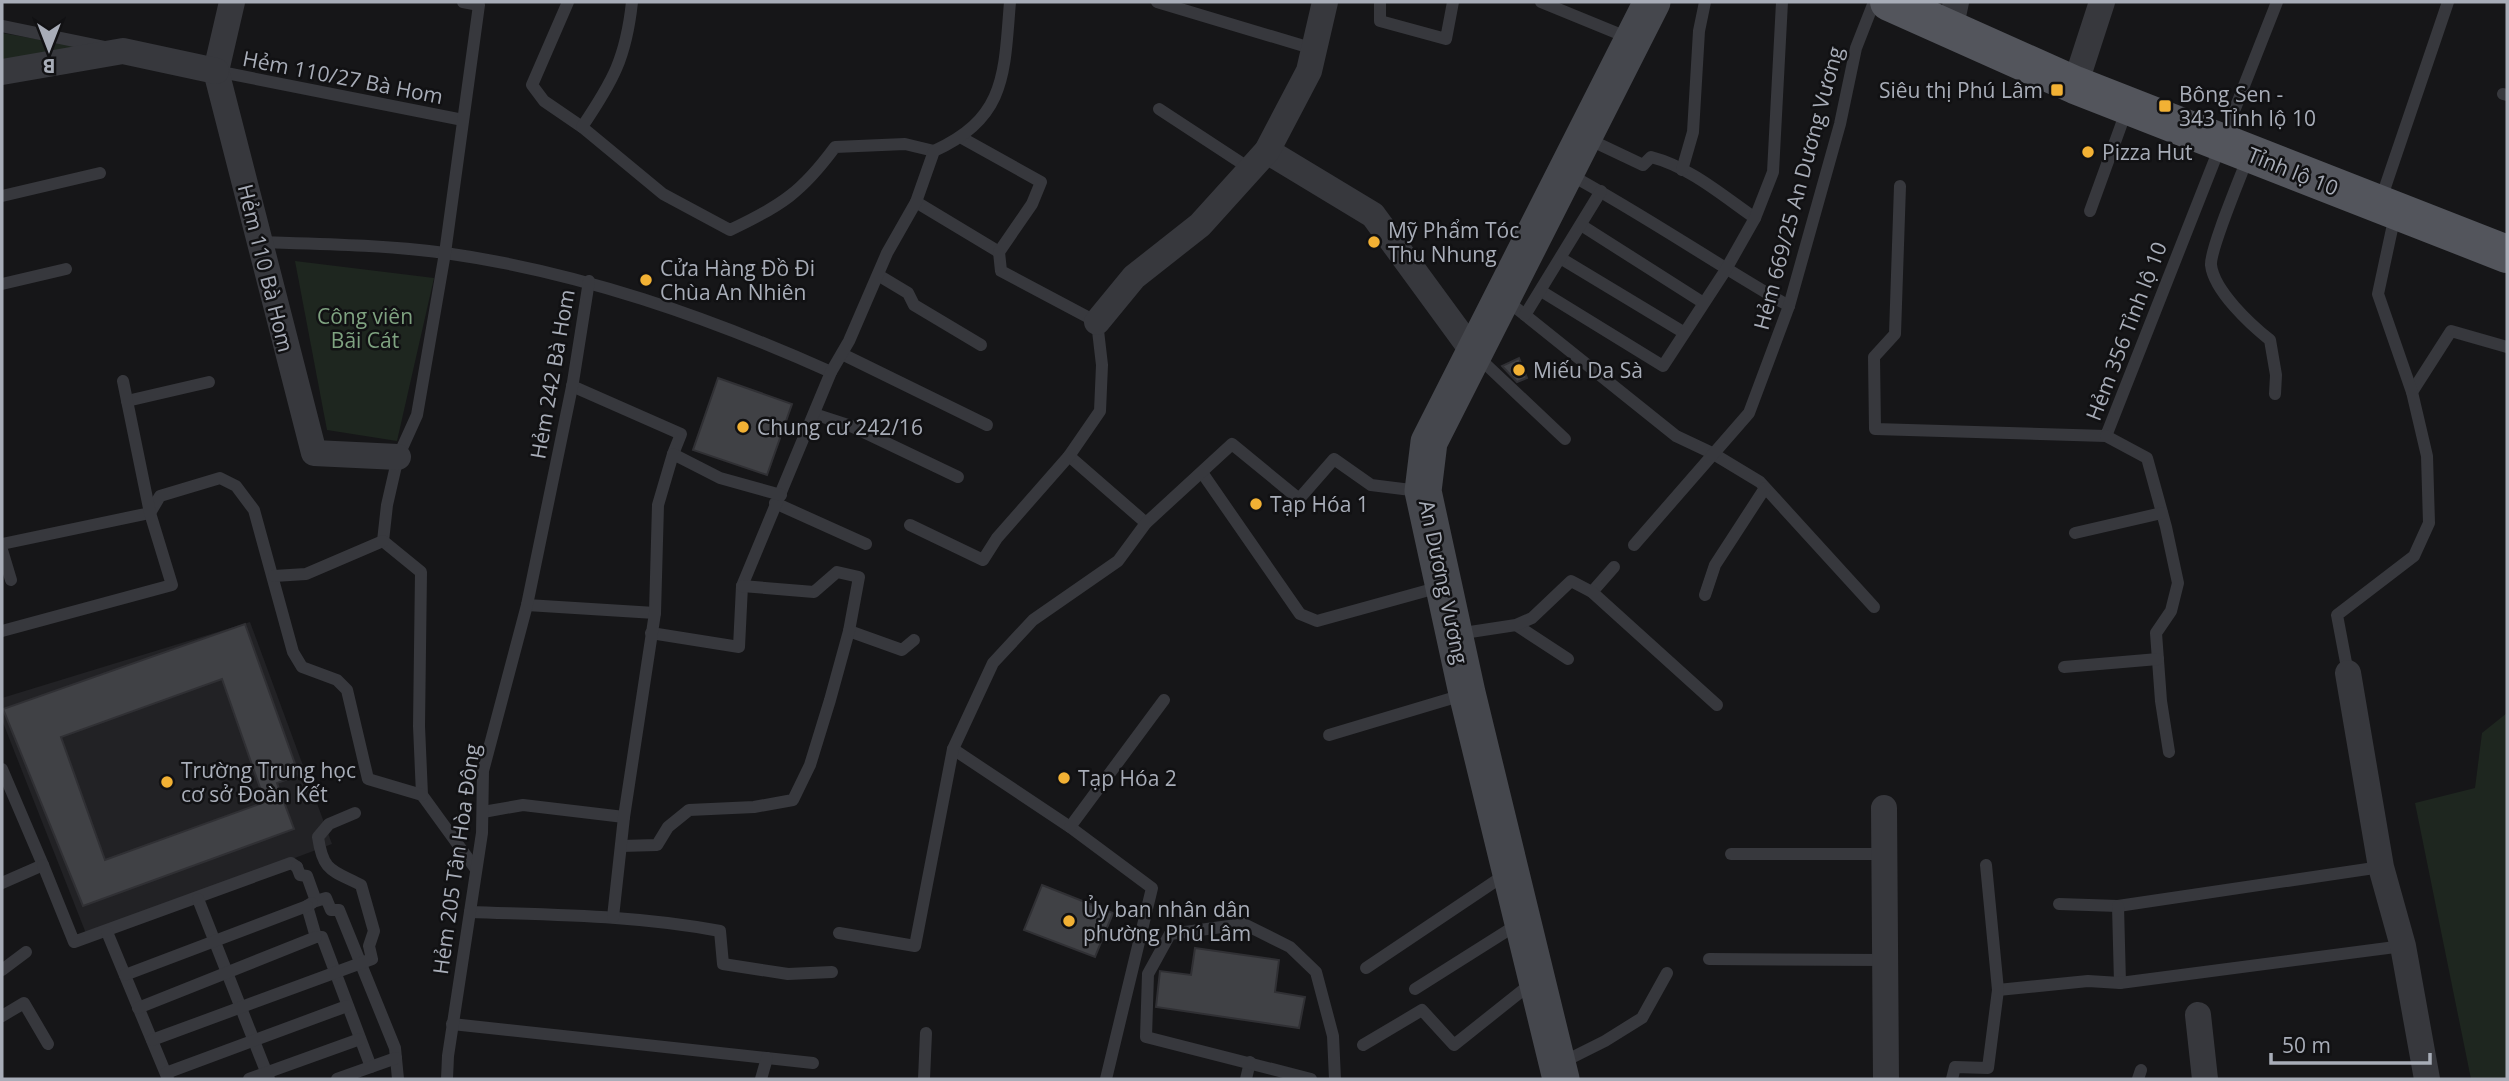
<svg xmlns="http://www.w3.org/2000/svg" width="2509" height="1081" font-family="'Open Sans',sans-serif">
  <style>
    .built { fill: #222225 }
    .green { fill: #1e261f }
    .building { fill: #404145; stroke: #303034; stroke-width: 2; fill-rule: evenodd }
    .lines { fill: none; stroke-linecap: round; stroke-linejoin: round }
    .lane { stroke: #37383d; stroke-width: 12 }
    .street { stroke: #37383d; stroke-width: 26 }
    .secondary { stroke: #45474d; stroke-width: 37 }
    .primary { stroke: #53555c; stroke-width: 38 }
    .poi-dot { fill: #f2b134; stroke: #111113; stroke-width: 2.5 }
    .labels { text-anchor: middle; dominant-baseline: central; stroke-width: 5; stroke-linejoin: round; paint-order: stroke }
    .street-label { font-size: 21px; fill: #a8adb8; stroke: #111113 }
    .poi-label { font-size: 21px; fill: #a8adb8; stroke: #111113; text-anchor: start }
    .park-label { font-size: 21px; fill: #7fa381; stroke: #111113 }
  </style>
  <rect width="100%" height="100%" fill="#161618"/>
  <path class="built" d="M250,622L332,844L87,936L2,720V698Z"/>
  <g class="green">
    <path d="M2,33L93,49L2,67Z"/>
    <path d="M295,261L434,278L397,441L327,430Z"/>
    <path d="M2507,713V1079H2471L2415,803L2475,788L2482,733Z"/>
  </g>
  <g class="building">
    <path d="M1519,358L1527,378L1517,382L1502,366Z"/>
    <path d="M718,378L792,404L767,475L693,450Z"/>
    <path d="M245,624L299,775L277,783L294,829L83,906L3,709ZM222,679L265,802L105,860L61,737Z"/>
    <path d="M1042,885L1113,913L1095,957L1024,930Z"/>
    <path d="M1195,948L1279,960L1275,992L1305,997L1299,1028L1156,1007L1160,971L1191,975Z"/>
  </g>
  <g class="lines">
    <g class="lane">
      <path d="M568,2L532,85L544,101L582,127"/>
      <path d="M632,2C626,58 613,81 582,127L663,194L730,230C781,206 802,192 835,147L905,144L934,151"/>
      <path d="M1157,2L1314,49"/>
      <path d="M1380,2V21L1446,39L1453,2"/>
      <path d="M1541,2L1629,38"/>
      <path d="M2,26L104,47"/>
      <path d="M216,71L463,120"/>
      <path d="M2503,94L2507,95"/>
      <path d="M1159,109L1249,168"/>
      <path d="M1586,138L1643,165L1651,157C1690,167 1723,196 1755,218"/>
      <path d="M2248,157C2241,176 2210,249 2211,265C2214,291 2251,325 2270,340L2276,375L2275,394"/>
      <path d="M1682,170L1693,132L1699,31L1705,2"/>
      <path d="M1567,173C1643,214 1714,263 1789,306"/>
      <path d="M1900,186L1895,334L1874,357L1875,429L2106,436L2277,2"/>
      <path d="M2,196L100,173"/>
      <path d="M916,202L999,252"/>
      <path d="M2380,202L2448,2"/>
      <path d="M2090,211L2127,109"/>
      <path d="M1581,225L1702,302"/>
      <path d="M259,242C321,244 384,245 445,253C580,272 708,317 831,372"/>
      <path d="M1562,259L1683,332"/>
      <path d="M878,275L908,293L914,305L981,345"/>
      <path d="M2,284L66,269"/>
      <path d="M1541,291L1663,366L1725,271L1755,218L1773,172L1782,2"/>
      <path d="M1505,299L1676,436L1712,453L1760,482L1874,607"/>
      <path d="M1525,315L1601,191"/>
      <path d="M842,354L987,425"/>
      <path d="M1477,356L1565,439"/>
      <path d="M572,386L681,434L673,454"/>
      <path d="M2412,392L2451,331L2507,347"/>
      <path d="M127,401L209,382"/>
      <path d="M814,414L851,426L958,477"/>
      <path d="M2106,436L2147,458L2166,527L2178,583L2171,611L2156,633L2161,701L2169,752"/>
      <path d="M1069,456L1146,523"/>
      <path d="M1203,474L1300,614L1317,621L1440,587"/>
      <path d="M775,503L866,544"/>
      <path d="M910,525L983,560L997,538L1069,456L1100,411L1102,365L1097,322L1001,271L999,252L1032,204L1041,182L962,138"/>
      <path d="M2075,533L2162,513"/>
      <path d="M383,541L387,505L398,457L417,415L445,253L479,5L463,2"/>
      <path d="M383,541L421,572L419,726L422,795L475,868"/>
      <path d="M2,544L150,513L160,496L220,478L236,486L254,510L293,652L302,667L337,680L347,690L368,779L422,795"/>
      <path d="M1634,545L1749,413L1789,306L1840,124L1856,48L1874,2"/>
      <path d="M2,550L11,580"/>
      <path d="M274,576L306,574L383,541"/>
      <path d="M1592,592L1614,567"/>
      <path d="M1705,595L1715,565L1765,488"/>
      <path d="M527,605L655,613"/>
      <path d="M1516,625L1568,659"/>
      <path d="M2,631L172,585L150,513L123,381"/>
      <path d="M849,631L902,650L914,640"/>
      <path d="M651,633L739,647L742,586L831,372L849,341L887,253L916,202L934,151C1007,118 1004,73 1010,2"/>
      <path d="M1457,634L1516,625L1532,618L1571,581L1592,592L1717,705"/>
      <path d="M2064,667L2158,659"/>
      <path d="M2348,673L2337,615L2414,556L2429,523L2427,456L2412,392L2378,294L2395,215"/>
      <path d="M1329,735L1466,694"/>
      <path d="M953,749L1070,827L1152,888L1106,1079"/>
      <path d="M2,769L43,865L2,883"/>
      <path d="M483,812L523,805L624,817"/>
      <path d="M1070,827L1164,700"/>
      <path d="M621,846L657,845L668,827L689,810L754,807L793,800L810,765L830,700L849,631L859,577L837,572L814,592L742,586"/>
      <path d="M1731,854H1885"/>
      <path d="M43,865L74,942L291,863L297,867"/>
      <path d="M297,867L300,875L307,876L316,901L326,898L331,910H339L395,1048L398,1079"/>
      <path d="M198,899L269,1079"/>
      <path d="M312,903L307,906L316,937H322L371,1067"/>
      <path d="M2059,904L2118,906L2381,867"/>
      <path d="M2118,906L2120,983"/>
      <path d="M470,912C553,915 638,915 720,931L723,964L788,974L832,972"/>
      <path d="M613,917L624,817L655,613L658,505L673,454L720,478L781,495"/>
      <path d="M107,932L168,1079"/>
      <path d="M839,933L915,946L953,749L993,663L1033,620L1118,561L1146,523L1232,444L1299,499L1334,459L1371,485L1419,491"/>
      <path d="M1709,959L1884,960"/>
      <path d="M1366,968L1506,874"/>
      <path d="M2,970L26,952"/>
      <path d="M125,975L307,906"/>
      <path d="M1415,989L1518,924"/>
      <path d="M1998,990L2088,981L2120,983L2403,946"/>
      <path d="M138,1008L316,937"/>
      <path d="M2,1016L24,1003L48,1044"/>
      <path d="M452,1024L813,1063"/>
      <path d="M152,1040L372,959L369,946L374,931L361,885C332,870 323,872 318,837L329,824L355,813"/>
      <path d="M1363,1045L1422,1010L1454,1045L1533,982"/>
      <path d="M1561,1063L1605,1041L1642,1018L1667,973"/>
      <path d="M166,1073L347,1006"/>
      <path d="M249,1079L360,1039"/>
      <path d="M337,1079L396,1058"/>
      <path d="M447,1079L448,1056L482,833L483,771L527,605L573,382L589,281"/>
      <path d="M761,1079L767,1058"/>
      <path d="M924,1079L926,1033"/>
      <path d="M1246,1079L1250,1062"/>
      <path d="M1311,1079L1146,1037L1148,974L1170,934L1244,924L1290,947L1316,972L1333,1036L1335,1079"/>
      <path d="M1952,1079L1955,1067L1988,1068L1998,990L1986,865"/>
      <path d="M2138,1079L2141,1070"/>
    </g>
    <g class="street">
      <path d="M232,2L216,71L314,453L398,457"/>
      <path d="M1950,30L1956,2"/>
      <path d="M2,72L123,51L216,71"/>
      <path d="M2075,85L2102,2"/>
      <path d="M1267,151L1373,215L1474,353"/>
      <path d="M1097,322L1134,277L1200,225L1267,151L1309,71L1325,2"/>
      <path d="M2348,673L2381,867L2403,946L2427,1079"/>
      <path d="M1884,808L1886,1079"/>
      <path d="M2198,1015L2205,1079"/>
    </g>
    <path class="secondary" d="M1561,1079L1467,693L1423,491L1429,442L1652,2"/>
    <path class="primary" d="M1889,2L2075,85L2507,254"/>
  </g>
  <g class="poi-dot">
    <rect x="2050" y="83" width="14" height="14" rx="3.5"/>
    <rect x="2158" y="99" width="14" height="14" rx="3.5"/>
    <circle cx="2088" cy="152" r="7"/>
    <circle cx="1374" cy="242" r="7"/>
    <circle cx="646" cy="280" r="7"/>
    <circle cx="1519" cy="370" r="7"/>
    <circle cx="743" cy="427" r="7"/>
    <circle cx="1256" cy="504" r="7"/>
    <circle cx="1064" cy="778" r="7"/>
    <circle cx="167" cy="782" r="7"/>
    <circle cx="1069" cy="921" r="7"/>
  </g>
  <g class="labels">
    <g class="street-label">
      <text transform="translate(343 77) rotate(11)">Hẻm 110/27 Bà Hom</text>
      <text transform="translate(2293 171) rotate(22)">Tỉnh lộ 10</text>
      <text transform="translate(1798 188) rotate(-75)">Hẻm 669/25 An Dương Vương</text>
      <text transform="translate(266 268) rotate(76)">Hẻm 110 Bà Hom</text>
      <text transform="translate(2126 331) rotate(-69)">Hẻm 356 Tỉnh lộ 10</text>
      <text transform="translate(552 374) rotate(-80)">Hẻm 242 Bà Hom</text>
      <text transform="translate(1444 582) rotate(78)">An Dương Vương</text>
      <text transform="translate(456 859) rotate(-82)">Hẻm 205 Tân Hòa Đông</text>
    </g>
    <g class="poi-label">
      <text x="2043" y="90" text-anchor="end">Siêu thị Phú Lâm</text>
      <text x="2179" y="94">Bông Sen -<tspan x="2179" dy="24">343 Tỉnh lộ 10</tspan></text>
      <text x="2102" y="152">Pizza Hut</text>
      <text x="1388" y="230">Mỹ Phẩm Tóc<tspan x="1388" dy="24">Thu Nhung</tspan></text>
      <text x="660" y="268">Cửa Hàng Đồ Đi<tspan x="660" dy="24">Chùa An Nhiên</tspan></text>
      <text x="1533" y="370">Miếu Da Sà</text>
      <text x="757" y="427">Chung cư 242/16</text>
      <text x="1270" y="504">Tạp Hóa 1</text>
      <text x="181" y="770">Trường Trung học<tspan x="181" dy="24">cơ sở Đoàn Kết</tspan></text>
      <text x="1078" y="778">Tạp Hóa 2</text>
      <text x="1083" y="909">Ủy ban nhân dân<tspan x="1083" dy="24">phường Phú Lâm</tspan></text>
    </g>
    <g class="park-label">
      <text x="365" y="316">Công viên<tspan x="365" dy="24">Bãi Cát</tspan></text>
    </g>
  </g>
  <rect width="2509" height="1081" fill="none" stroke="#a8adb8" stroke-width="7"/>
  <g transform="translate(49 49) rotate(180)" stroke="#111113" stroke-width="5" paint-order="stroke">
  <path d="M0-5L12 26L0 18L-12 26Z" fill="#a8adb8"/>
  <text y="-10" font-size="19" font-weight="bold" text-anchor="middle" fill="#a8adb8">B</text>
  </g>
  <path d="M2271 1053v10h159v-10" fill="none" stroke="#a8adb8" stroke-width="3.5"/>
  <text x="2282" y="1053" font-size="21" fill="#a8adb8" stroke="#111113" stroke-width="5" paint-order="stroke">50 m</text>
</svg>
